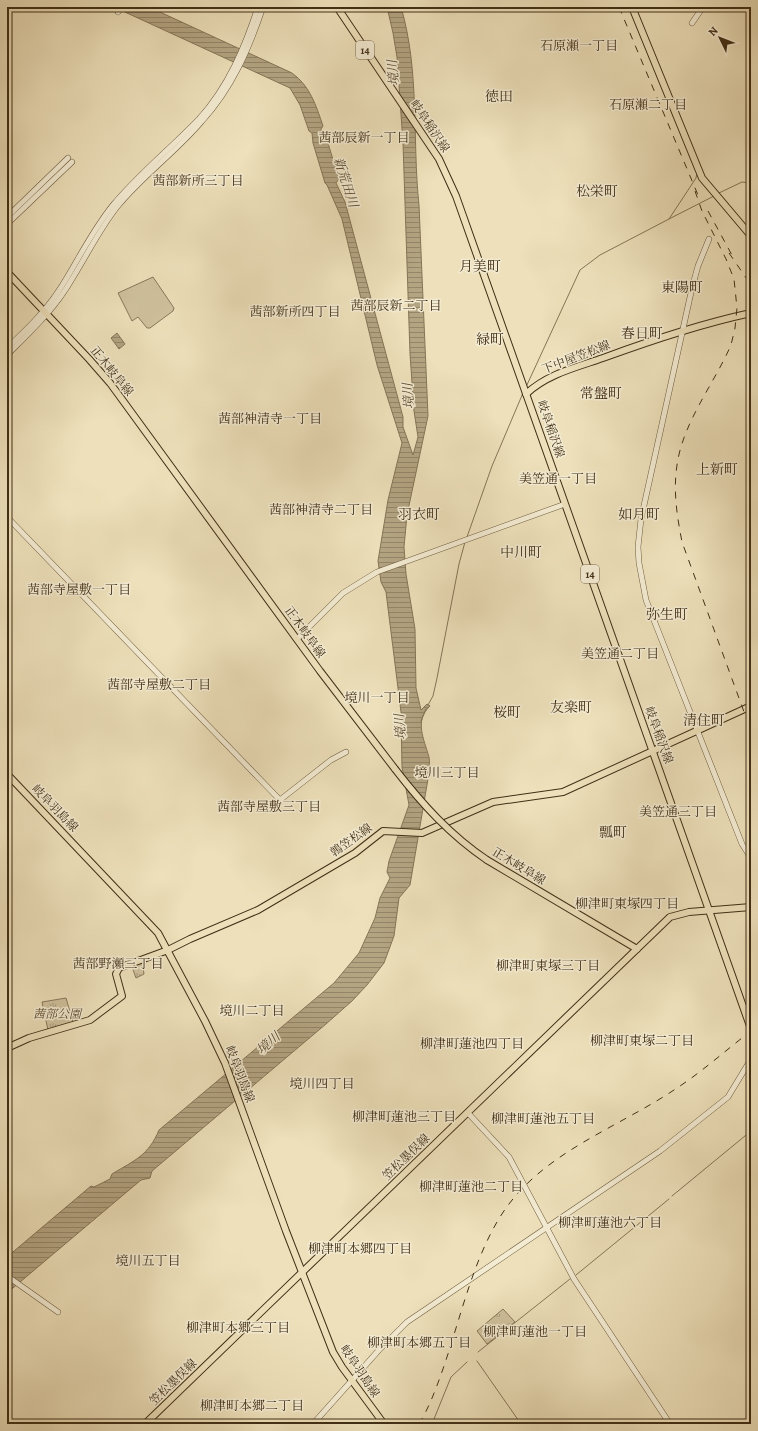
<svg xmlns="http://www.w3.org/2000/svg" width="758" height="1431" font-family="Alegreya,'Noto Serif JP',serif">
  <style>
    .grass { fill: url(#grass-tufts); stroke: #88785a }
    .pitch { fill: #d0c29e; stroke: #88785a }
    .water { fill: url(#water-rules); stroke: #857557 }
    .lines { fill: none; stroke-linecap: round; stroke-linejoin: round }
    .stream { stroke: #857557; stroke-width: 1 }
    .minor-casing { stroke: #6c5b3f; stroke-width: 6 }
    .major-casing { stroke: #412f16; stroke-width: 8 }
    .minor { stroke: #f3ebd2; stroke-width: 5 }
    .major { stroke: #ede0ba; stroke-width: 6 }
    .rail { stroke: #412f16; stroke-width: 1; stroke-dasharray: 7 7; stroke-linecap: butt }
    .major-bridge-casing { stroke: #412f16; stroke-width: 8; stroke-linecap: butt }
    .major-bridge { stroke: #ede0ba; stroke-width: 6 }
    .labels { text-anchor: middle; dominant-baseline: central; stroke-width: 3; stroke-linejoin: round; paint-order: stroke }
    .shield { fill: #f3ebd2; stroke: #76674e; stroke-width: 1 }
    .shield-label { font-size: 11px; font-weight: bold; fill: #412f16 }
    .street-label { font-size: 12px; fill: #412f16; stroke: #f3ebd2 }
    .park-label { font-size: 12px; font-style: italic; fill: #5e4c31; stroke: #f3ebd2 }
    .neighbourhood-label { font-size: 13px; fill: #412f16; stroke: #f3ebd2 }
    .water-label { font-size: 13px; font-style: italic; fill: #5e4c31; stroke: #f3ebd2 }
    .quarter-label { font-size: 14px; fill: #412f16; stroke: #f3ebd2 }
  </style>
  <defs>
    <pattern id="grass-tufts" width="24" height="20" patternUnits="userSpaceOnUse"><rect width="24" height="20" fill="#d0c29e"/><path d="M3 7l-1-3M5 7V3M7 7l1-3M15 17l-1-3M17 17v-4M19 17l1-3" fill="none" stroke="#aa9e80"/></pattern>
    <pattern id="water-rules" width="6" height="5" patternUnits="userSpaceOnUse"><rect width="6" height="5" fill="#b3a482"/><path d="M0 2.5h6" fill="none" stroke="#938669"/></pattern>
  </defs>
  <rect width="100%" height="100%" fill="#ede0ba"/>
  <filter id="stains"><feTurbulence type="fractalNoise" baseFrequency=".005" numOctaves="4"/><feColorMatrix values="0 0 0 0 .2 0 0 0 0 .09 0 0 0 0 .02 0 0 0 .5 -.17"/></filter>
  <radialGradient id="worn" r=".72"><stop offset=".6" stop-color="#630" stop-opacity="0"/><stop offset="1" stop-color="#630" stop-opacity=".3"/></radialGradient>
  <g class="grass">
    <path d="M142,960L144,974L136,978L131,964Z"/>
    <path d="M66,998L73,1022L48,1030L42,1002Z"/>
    <path d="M503,1309L515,1322L487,1344L477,1331Z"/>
  </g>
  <path class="pitch" d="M153,277L174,308L173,311L150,328H147L138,317L132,321L118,293Z"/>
  <g class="water">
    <path d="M114,7H149L292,73C310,86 316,105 323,126L321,129L324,138L327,140L339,179L336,183L345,202L403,417V427L413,455L418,437L414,411L410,354L403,143L397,57L393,33L387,7H401C420,72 412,139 419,205L428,416L407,515L404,547L406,574L415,629L416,688L421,710L427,704L430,706C414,721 424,739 429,757C430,762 429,767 429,773L410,885L399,898L394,936L384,963L367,985L352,1001L326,1024L152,1171L150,1178L141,1180L7,1293V1257L91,1186L94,1187L110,1179L112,1174C135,1160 148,1156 159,1130L334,983L359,953L375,918L380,898L390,878L387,872L389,861L409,805L402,767L401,712L386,592L381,582L378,561L388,500L402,443L377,365L342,219L327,185L325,183L313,143L312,133L309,131L300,105L290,88Z"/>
    <path d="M117,333L125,344L119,349L111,338Z"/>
  </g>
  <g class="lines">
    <g class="stream">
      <path d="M719,193L742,182L751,183"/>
      <path d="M669,219L714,196"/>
      <path d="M526,387L580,270L600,255L669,219L696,178L697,173L629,7"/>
      <path d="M467,537L492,466L523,393"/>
      <path d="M428,705L433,696L437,678L459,564L465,542"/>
      <path d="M421,721L426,709"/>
      <path d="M672,1196L751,1131"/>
      <path d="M576,1275L669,1199"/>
      <path d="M478,1352L570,1279"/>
      <path d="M477,1361L521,1424"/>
      <path d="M432,1424L451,1377L467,1362"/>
    </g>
    <g class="minor-casing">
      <g id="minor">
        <path d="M118,12L123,7"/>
        <path d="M692,23L703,7"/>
        <path d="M7,217L68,158"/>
        <path d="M7,224L72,162"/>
        <path d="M709,239L698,266L692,288L641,519L638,547L639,563L646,600L742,844L751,858"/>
        <path d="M7,348C25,331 44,313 58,292C77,263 91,232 113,205C139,174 171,148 199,119C228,87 245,47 258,7"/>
        <path d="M7,355C31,331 55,309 72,279C87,255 99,230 117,207C142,176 176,152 202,121C232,88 249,49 263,7"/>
        <path d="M7,517L280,800L331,760L346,752"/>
        <path d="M297,639L343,593L377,572L565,504"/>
        <path d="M468,1113L509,1157L574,1279L670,1424"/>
        <path d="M7,1276L58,1312"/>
        <path d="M313,1424L379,1350L407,1322L660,1151L728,1097L751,1059"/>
      </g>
    </g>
    <g class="major-casing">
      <g id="major">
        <path d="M337,7L439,159L456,196L751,1029"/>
        <path d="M632,7L702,178L751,236"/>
        <path d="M7,272L89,359L110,383L320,671L395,769"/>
        <path d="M526,394C547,374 577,367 603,358C652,340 700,324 751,313"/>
        <path d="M7,774L158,933L205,1021L225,1063L286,1231L333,1352L342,1367L384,1424"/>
        <path d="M487,860L637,949"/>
        <path d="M7,1048L29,1038L90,1020L122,996L116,974L119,968L168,950L190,939L258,910L355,853L383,831L422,833L493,802L563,792L751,706"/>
        <path d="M145,1424L670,917L689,912L751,907"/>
      </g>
    </g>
    <use href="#minor" class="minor"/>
    <use href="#major" class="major"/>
    <g class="rail">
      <path d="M619,7L698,195"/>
      <path d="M695,191L702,211L726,259L734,279L737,308L735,328L731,345C714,384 683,422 677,465C673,491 677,516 682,542L751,731"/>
      <path d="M708,211L733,257"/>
      <path d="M729,253L751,285"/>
      <path d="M419,1424C430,1406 437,1386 444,1366C460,1319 472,1265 497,1222C536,1154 615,1130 677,1088C703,1071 726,1050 751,1031"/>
    </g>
    <g class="major-bridge-casing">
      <path id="major-bridge" d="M395,769C422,804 450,835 487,860"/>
    </g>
    <use href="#major-bridge" class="major-bridge"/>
  </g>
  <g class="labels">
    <g class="shield">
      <rect x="356" y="41" width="18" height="18" rx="3"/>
      <rect x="581" y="565" width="18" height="18" rx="3"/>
    </g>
    <g class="shield-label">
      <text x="365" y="50">14</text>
      <text x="590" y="574">14</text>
    </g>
    <g class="street-label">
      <text transform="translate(430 126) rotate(56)">岐阜稲沢線</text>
      <text transform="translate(576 357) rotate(-21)">下中屋笠松線</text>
      <text transform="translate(112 371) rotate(51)">正木岐阜線</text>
      <text transform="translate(551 429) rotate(71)">岐阜稲沢線</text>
      <text transform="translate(305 632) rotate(54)">正木岐阜線</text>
      <text transform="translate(659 735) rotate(70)">岐阜稲沢線</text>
      <text transform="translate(55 808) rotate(46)">岐阜羽島線</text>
      <text transform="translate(351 840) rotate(-35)">鶉笠松線</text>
      <text transform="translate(519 866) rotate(31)">正木岐阜線</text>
      <text transform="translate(240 1074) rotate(69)">岐阜羽島線</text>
      <text transform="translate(406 1157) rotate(-44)">笠松墨俣線</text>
      <text transform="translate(360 1371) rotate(56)">岐阜羽島線</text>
      <text transform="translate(173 1382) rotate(-44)">笠松墨俣線</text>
    </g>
    <g class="park-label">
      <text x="57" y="1014">茜部公園</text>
    </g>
    <g class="neighbourhood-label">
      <text x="579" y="45">石原瀬一丁目</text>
      <text x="648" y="104">石原瀬二丁目</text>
      <text x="364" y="137">茜部辰新一丁目</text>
      <text x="198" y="180">茜部新所三丁目</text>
      <text x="396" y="305">茜部辰新二丁目</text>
      <text x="295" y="311">茜部新所四丁目</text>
      <text x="270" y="418">茜部神清寺一丁目</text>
      <text x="558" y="478">美笠通一丁目</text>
      <text x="321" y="509">茜部神清寺二丁目</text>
      <text x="79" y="589">茜部寺屋敷一丁目</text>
      <text x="620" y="653">美笠通二丁目</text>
      <text x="159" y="684">茜部寺屋敷二丁目</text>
      <text x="377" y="697">境川一丁目</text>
      <text x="447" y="772">境川三丁目</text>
      <text x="269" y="806">茜部寺屋敷三丁目</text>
      <text x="678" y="811">美笠通三丁目</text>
      <text x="627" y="903">柳津町東塚四丁目</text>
      <text x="118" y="963">茜部野瀬三丁目</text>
      <text x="548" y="965">柳津町東塚三丁目</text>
      <text x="252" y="1010">境川二丁目</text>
      <text x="642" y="1040">柳津町東塚二丁目</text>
      <text x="472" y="1043">柳津町蓮池四丁目</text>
      <text x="322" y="1083">境川四丁目</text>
      <text x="404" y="1116">柳津町蓮池三丁目</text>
      <text x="543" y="1118">柳津町蓮池五丁目</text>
      <text x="471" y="1186">柳津町蓮池二丁目</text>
      <text x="610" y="1222">柳津町蓮池六丁目</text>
      <text x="360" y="1248">柳津町本郷四丁目</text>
      <text x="148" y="1260">境川五丁目</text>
      <text x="238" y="1327">柳津町本郷三丁目</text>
      <text x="535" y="1331">柳津町蓮池一丁目</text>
      <text x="419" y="1342">柳津町本郷五丁目</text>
      <text x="252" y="1405">柳津町本郷二丁目</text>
    </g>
    <g class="water-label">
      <text transform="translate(393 73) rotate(-95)">境川</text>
      <text transform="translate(346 182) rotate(72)">新荒田川</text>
      <text transform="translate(408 396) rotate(-94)">境川</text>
      <text transform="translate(400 727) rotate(-95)">境川</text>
      <text transform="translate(268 1043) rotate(-41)">境川</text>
    </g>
    <g class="quarter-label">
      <text x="499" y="96">徳田</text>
      <text x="597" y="191">松栄町</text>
      <text x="480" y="266">月美町</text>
      <text x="682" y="287">東陽町</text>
      <text x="642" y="333">春日町</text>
      <text x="490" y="339">緑町</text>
      <text x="601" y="393">常盤町</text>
      <text x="717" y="469">上新町</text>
      <text x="419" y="514">羽衣町</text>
      <text x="639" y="514">如月町</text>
      <text x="521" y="552">中川町</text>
      <text x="667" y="614">弥生町</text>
      <text x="571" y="707">友楽町</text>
      <text x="507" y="712">桜町</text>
      <text x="704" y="720">清住町</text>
      <text x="613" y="832">瓢町</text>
    </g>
  </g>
  <rect width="758" height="1431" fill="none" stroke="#ede0ba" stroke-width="24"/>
  <rect x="8" y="8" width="742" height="1415" fill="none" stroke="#412f16" stroke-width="2"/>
  <rect x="12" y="12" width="734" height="1407" fill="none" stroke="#412f16"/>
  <g transform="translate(720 38) rotate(313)" stroke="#f3ebd2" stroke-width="3" paint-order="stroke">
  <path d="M0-3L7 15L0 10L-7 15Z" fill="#412f16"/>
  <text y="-6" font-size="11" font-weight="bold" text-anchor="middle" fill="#412f16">N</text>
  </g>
  <rect width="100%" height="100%" filter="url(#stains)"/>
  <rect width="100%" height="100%" fill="url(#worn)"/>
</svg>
